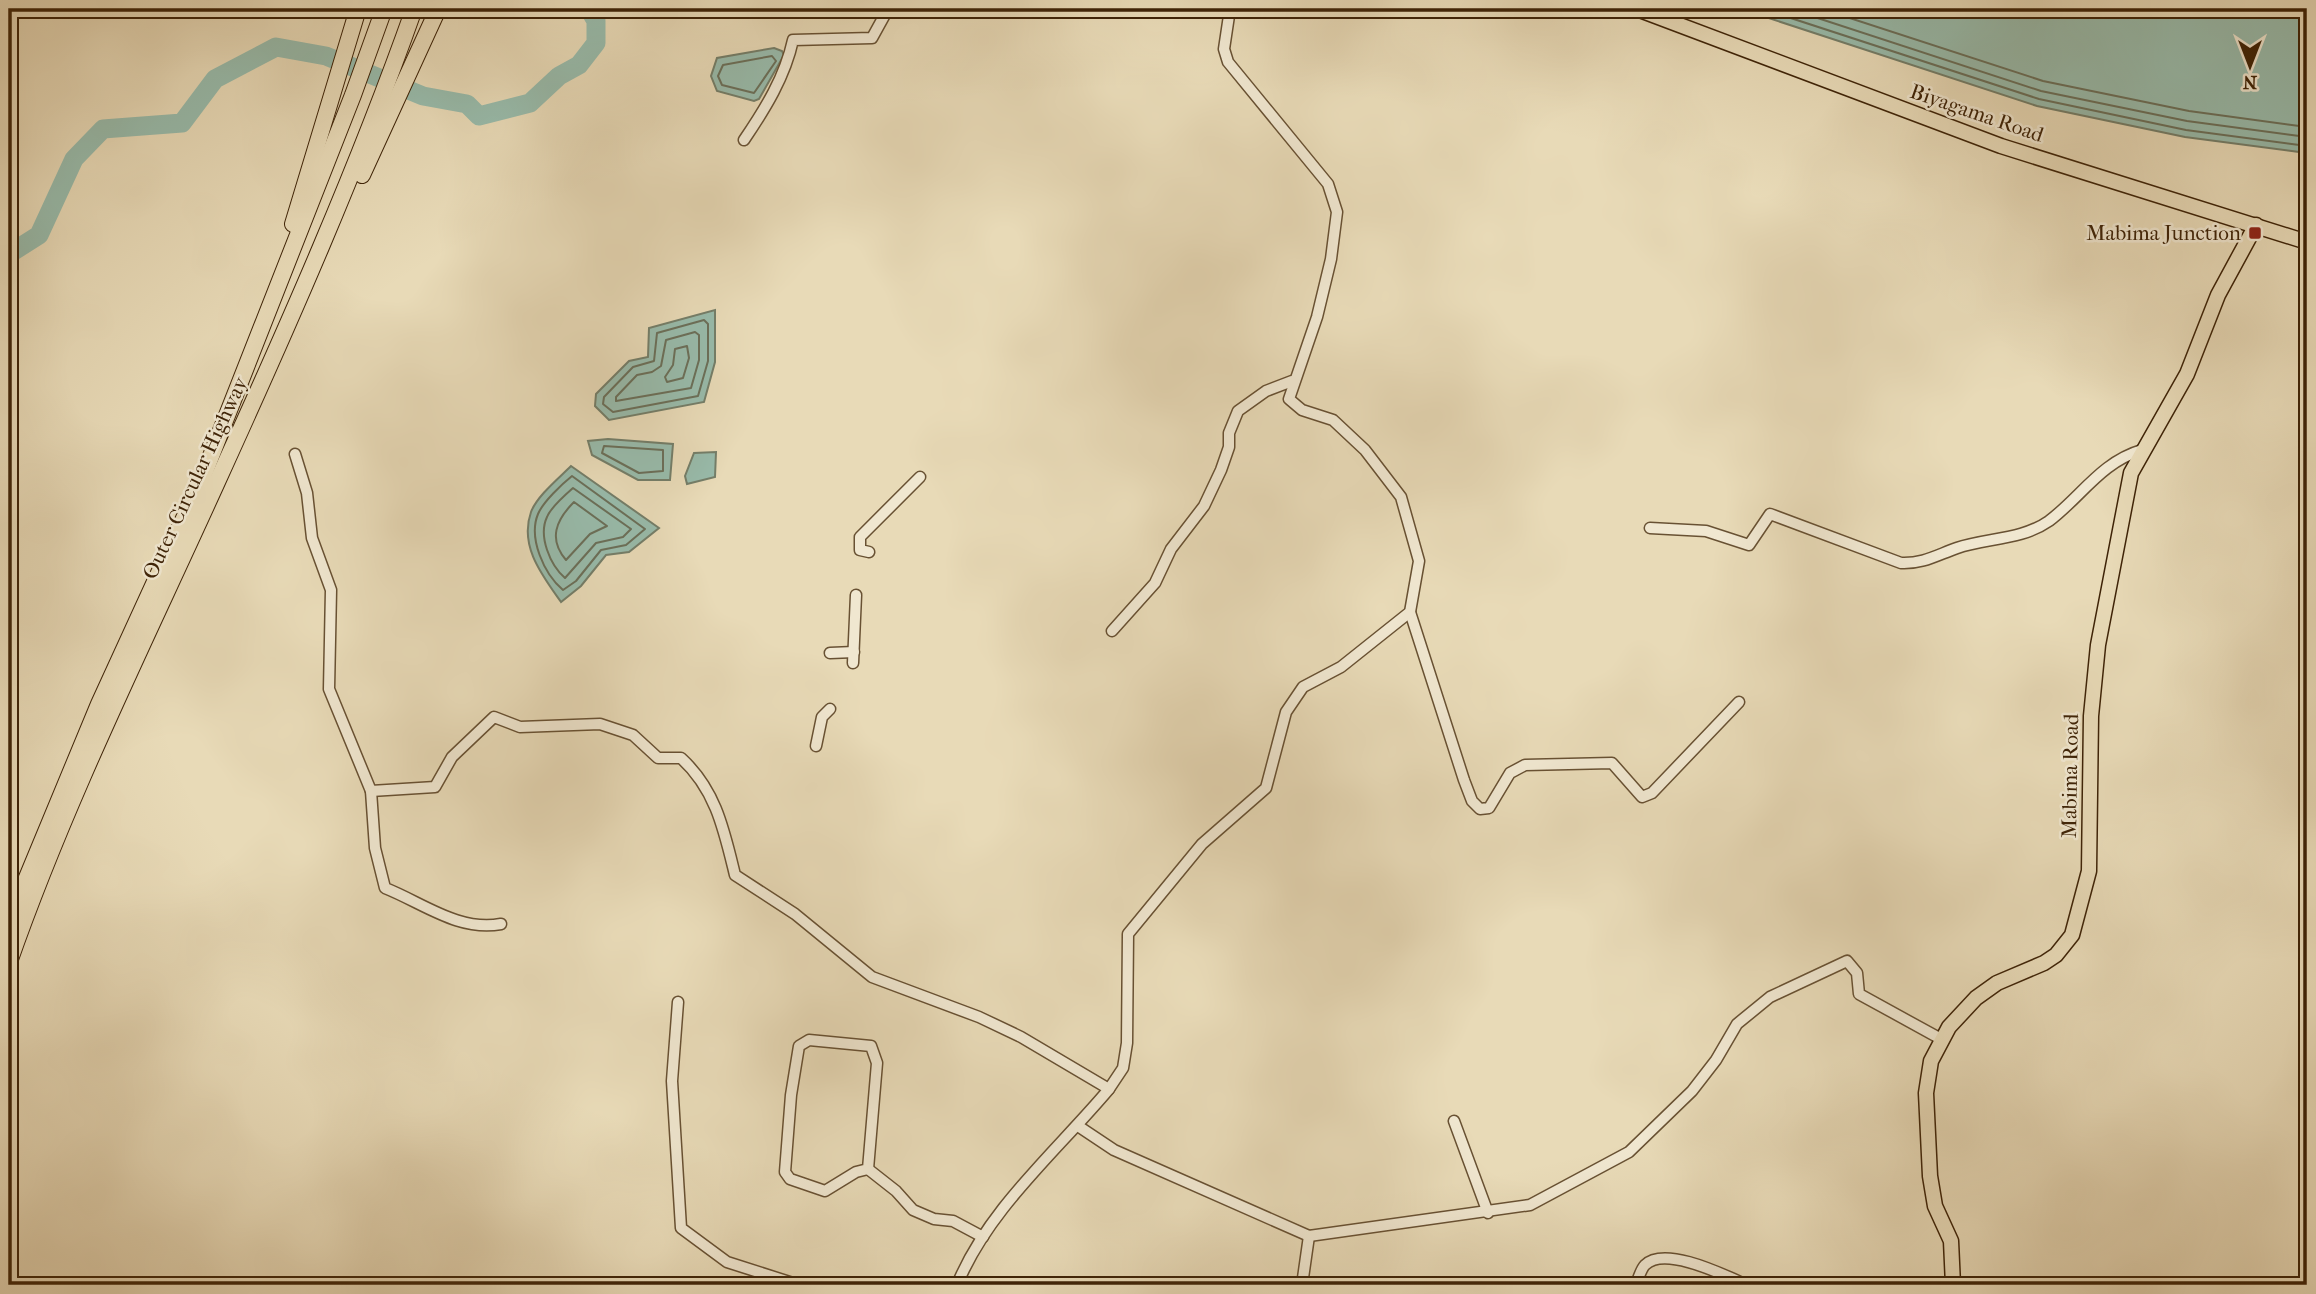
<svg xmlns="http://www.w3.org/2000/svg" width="2316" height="1294" font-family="'IM FELL French Canon',serif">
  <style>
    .water { fill: #98bbab; stroke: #747e69; stroke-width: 2 }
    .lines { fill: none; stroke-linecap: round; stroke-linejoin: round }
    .shore { stroke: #6b6f59; stroke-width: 2 }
    .river { stroke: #98bbab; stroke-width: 19 }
    .minor-casing { stroke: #685133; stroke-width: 13 }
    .major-casing { stroke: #3e2307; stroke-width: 17 }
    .highway-casing { stroke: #3e2307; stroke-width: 18 }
    .minor { stroke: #f0e7d0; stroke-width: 10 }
    .major { stroke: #e8dab7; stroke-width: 14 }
    .highway { stroke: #e8dab7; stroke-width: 16 }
    .poi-dot { fill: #8f2418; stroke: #f0e7d0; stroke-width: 2.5 }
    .labels { text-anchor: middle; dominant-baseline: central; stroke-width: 5; stroke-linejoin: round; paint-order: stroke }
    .street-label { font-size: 21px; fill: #3e2307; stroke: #f0e7d0 }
    .poi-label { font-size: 21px; fill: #3e2307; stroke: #f0e7d0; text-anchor: end }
  </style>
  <rect width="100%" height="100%" fill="#e8dab7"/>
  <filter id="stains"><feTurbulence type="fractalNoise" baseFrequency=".00286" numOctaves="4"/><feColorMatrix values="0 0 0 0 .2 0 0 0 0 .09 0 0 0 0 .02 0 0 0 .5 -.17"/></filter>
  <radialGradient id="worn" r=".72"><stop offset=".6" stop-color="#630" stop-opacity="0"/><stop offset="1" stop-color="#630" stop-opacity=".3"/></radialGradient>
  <g class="water">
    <path d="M1741,9H2267L2307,12V153L2185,137L2037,106Z"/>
    <path d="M774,48L782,51L784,55L759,99L754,101L717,91L711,76L717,58Z"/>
    <path d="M715,310V362L704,402L609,420L595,406L596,394L629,361L648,357L649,328Z"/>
    <path d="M608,439L673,444L670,480H638L592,455L588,441Z"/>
    <path d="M716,452L715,477L687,484L685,476L694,453Z"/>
    <path d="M571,466L659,528L629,552L606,555L581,586L561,602C542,575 519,546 531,512C537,496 559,478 571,466Z"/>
  </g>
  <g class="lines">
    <g class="shore">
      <path d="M1763,9L2039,99L2186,130L2307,146"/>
      <path d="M1790,9L2041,91L2187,121L2307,137"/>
      <path d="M1822,9L2043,81L2189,111L2307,127"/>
      <path d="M772,56L776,61L754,93L722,85L718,76L723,65Z"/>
      <path d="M704,320L708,324V361L698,396L613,412L603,404L604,397L633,367L654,361L657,333Z"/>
      <path d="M695,332L699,335V360L691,388L616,401V397L637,375L652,372L661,366L666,340Z"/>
      <path d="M687,346L689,358L683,378L667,382L665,377L673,365L675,349Z"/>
      <path d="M604,446L663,450V471L639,473L602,453Z"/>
      <path d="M572,476L645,529L626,545L601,550L576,581L563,590C544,574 528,538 538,514C543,502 562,484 572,476Z"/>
      <path d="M573,488L631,529L623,537L596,543L565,578C550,565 538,536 547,517C551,507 565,495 573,488Z"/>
      <path d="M574,502L607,526L590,534L566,560C548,539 556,520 574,502Z"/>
    </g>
    <path class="river" d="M9,254L39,235L74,159L103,129L182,123L215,79L276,47L326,56L423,96L467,104L479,116L530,103L559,76L579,65L596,43V21L589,9"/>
    <g class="minor-casing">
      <g id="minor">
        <path d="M744,140C765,109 785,77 793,40L872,38L888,9"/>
        <path d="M295,454L307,493L312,538L331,590L329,689L371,791L435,787L452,757L494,717L520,727L600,724L633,735L658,758H681C716,790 724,830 735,875L795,914L872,977L979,1017L1021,1037L1109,1089"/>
        <path d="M1650,528L1706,531L1749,545L1770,514L1901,563C1923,564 1937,555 1957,548C1986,538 2022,540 2049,521C2081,497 2101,462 2142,450"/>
        <path d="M869,552L860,550V537L920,477"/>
        <path d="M1410,612L1464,780L1472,801L1480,809L1489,808L1510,773L1525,765L1612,763L1642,797L1652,793L1739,702"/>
        <path d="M1112,631L1155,583L1171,549L1204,506L1221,470L1229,447V433L1238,411L1266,391L1292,381"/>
        <path d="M830,653L854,652"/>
        <path d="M853,663L856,595"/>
        <path d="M816,746L822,717L830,709"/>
        <path d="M371,791L375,848L385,888C423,903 459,932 501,924"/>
        <path d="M678,1002L672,1081L681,1228L727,1262L799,1285"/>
        <path d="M809,1040L871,1046L877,1063L868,1169L856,1172L825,1191L790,1179L785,1172L791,1095L799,1046Z"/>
        <path d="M1454,1121L1488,1213"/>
        <path d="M1078,1126L1114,1150L1309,1236L1530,1205L1629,1152L1692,1091L1716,1060L1737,1024L1770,997L1847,961L1857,973L1859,994L1941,1039"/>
        <path d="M868,1169L896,1191L913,1210L934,1219L953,1221L983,1237"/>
        <path d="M957,1285C988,1209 1057,1151 1109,1089L1123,1068L1127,1043L1128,934L1202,844L1266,788L1286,712L1303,687L1341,667L1410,612L1419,561L1401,497L1365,450L1333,420L1302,410L1289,399L1317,317L1331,259L1337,212L1328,184L1228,62L1224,49L1230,9"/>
        <path d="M1302,1285L1309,1236"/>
        <path d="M1636,1285C1638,1279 1641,1269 1645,1265C1665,1245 1726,1276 1747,1285"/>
        <path d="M1825,1285H1841"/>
      </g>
    </g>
    <g class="major-casing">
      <g id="major">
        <path d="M1637,9L2001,146L2307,242"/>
        <path d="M1953,1285L1951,1241L1935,1206L1930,1176L1926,1093L1931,1061L1949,1027L1976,998L1997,983L2044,963L2056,955L2072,935L2089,871L2091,716L2098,645L2131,473L2187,374L2218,295L2256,225"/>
      </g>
    </g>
    <g class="highway-casing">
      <g id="highway">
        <path d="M362,175L438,9"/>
        <path d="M293,224L358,9"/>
        <path d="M9,921L99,704L202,479L353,95L384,9"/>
        <path d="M9,962C67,797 145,641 217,482C288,326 357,170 414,9"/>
      </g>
    </g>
    <use href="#minor" class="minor"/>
    <use href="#major" class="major"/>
    <use href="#highway" class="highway"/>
  </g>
  <rect class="poi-dot" x="2248" y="226" width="14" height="14" rx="3.5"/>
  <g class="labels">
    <g class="street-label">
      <text transform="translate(1977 113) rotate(19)">Biyagama Road</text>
      <text transform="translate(195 478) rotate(-65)">Outer Circular Highway</text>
      <text transform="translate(2070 776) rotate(-89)">Mabima Road</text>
    </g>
    <g class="poi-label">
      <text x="2241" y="233">Mabima Junction</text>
    </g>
  </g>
  <rect width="2316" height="1294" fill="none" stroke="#e8dab7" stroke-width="35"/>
  <rect x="10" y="10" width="2295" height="1273" fill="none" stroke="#3e2307" stroke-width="3.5"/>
  <rect x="18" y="18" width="2281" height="1259" fill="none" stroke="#3e2307" stroke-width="2"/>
  <g transform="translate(2250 66) rotate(180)" stroke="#f0e7d0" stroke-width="5" paint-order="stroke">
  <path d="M0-5L12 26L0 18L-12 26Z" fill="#3e2307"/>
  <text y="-10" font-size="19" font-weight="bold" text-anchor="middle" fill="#3e2307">N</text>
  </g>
  <rect width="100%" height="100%" filter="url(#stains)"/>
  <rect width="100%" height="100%" fill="url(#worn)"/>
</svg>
